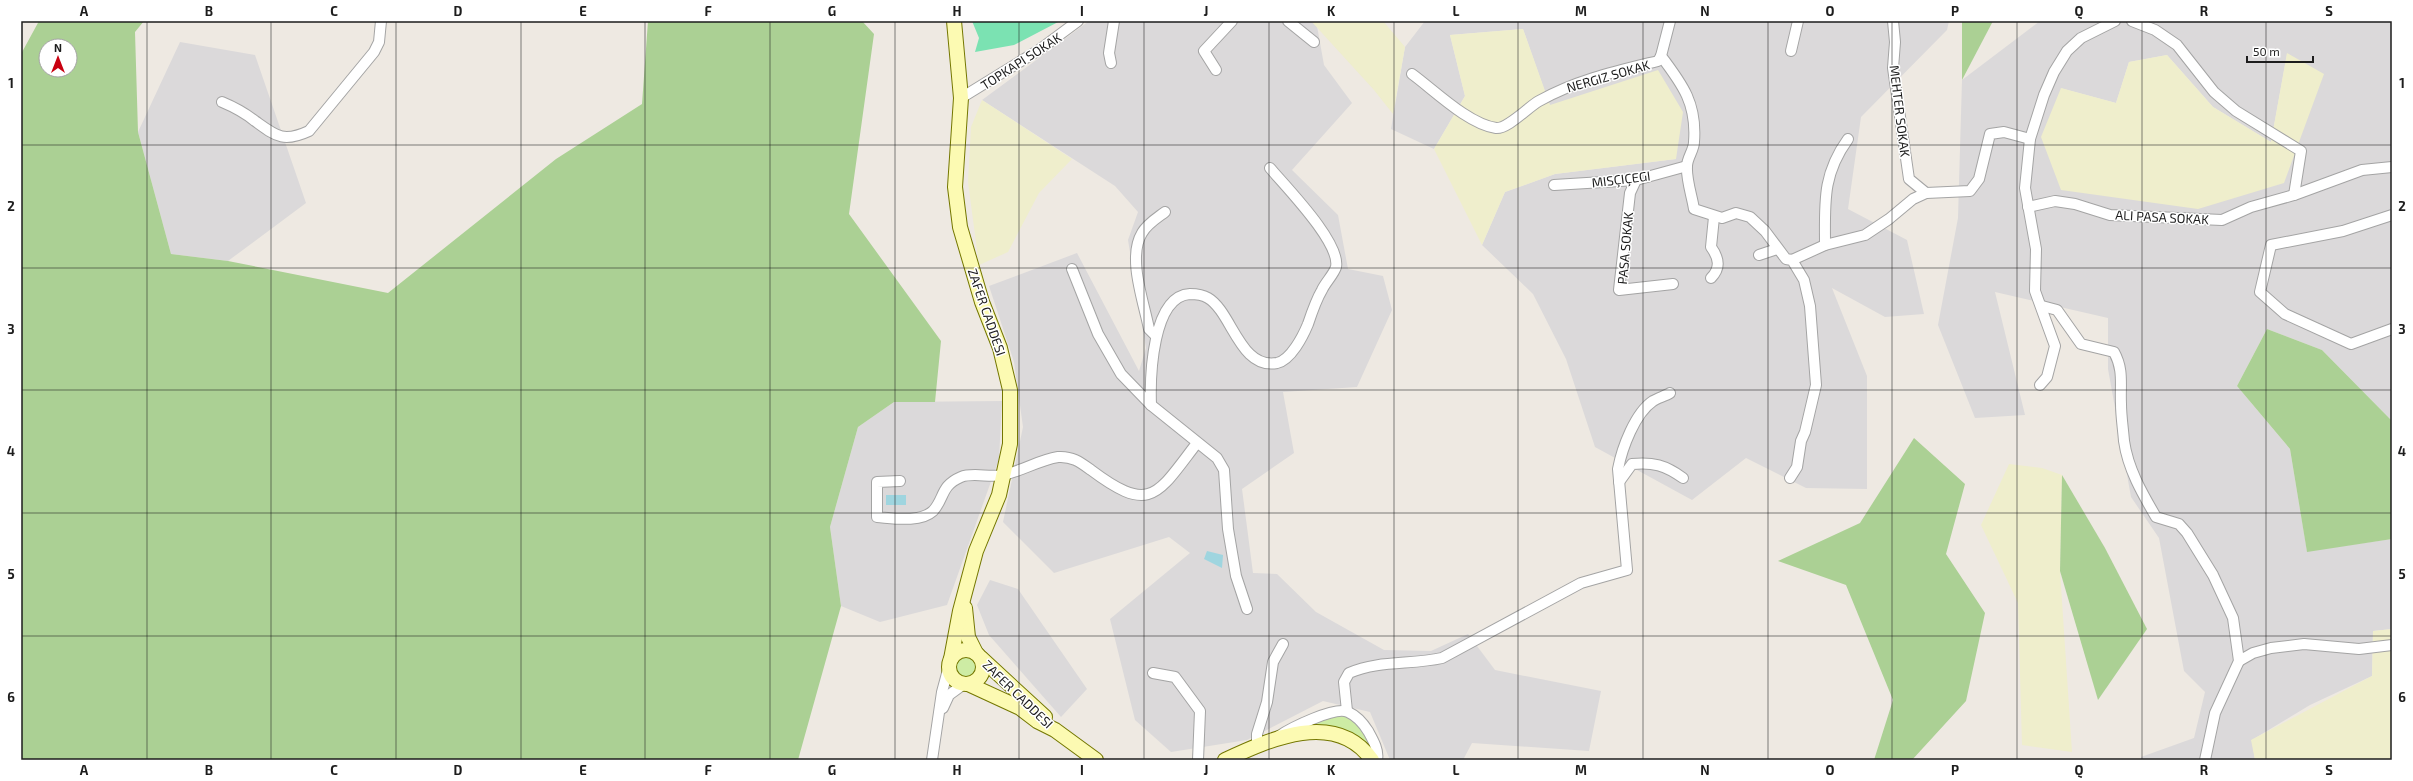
<svg xmlns="http://www.w3.org/2000/svg" width="2413" height="781" font-family="'Exo 2',sans-serif">
  <style>
    .residential { fill: #dbd9da; fill-rule: evenodd }
    .farmland { fill: #efeecc }
    .grass { fill: #cdeca4 }
    .forest { fill: #abd094; fill-rule: evenodd }
    .pitch { fill: #7be2b2 }
    .water { fill: #9fd5df }
    .lines { fill: none; stroke-linecap: round; stroke-linejoin: round }
    .street-casing { stroke: #a4a4a4; stroke-width: 12 }
    .secondary-casing { stroke: #747700; stroke-width: 16 }
    .street { stroke: #fff; stroke-width: 10 }
    .secondary { stroke: #fcfab2; stroke-width: 14 }
    .grid { fill: none; stroke: #1d1d1d; stroke-width: 1; stroke-opacity: 0.55 }
    .labels { text-anchor: middle; dominant-baseline: central; stroke-width: 3; stroke-linejoin: round; paint-order: stroke }
    .street-label { font-size: 13px; fill: #1d1d1d; stroke: #fff }
    .neatline { fill: none; stroke: #1d1d1d; stroke-width: 1.5 }
    .grid-label { font-size: 13px; text-anchor: middle; font-weight: bold; fill: #1d1d1d }
  </style>
  <rect width="100%" height="100%" fill="#eee9e2"/>
  <g class="residential">
    <path d="M1089,21H1311L1317,26L1324,65L1352,103L1292,170L1338,215L1348,269L1383,276L1392,310L1357,387L1283,392L1294,453L1242,489L1253,573L1277,574L1316,612L1384,650L1431,651L1468,634L1495,670L1601,691L1589,751L1472,743L1463,760H1390L1370,712L1323,701L1247,740L1171,752L1135,720L1110,619L1190,553L1169,537L1054,573L1003,522L1023,427L1014,362L989,286L1077,253L1139,371L1146,348L1128,240L1138,212L1115,186L982,100Z"/>
    <path d="M1425,21H1949L1947,30L1861,117L1848,209L1907,240L1924,314L1885,317L1832,288L1867,376V489L1806,488L1746,458L1692,500L1595,447L1566,359L1533,294L1482,245L1505,192L1555,174L1676,159L1550,106L1523,29L1450,35L1465,96L1434,149L1391,129L1405,47Z"/>
    <path d="M2040,21H2392V421L2322,350L2267,329L2237,386L2290,449L2307,551L2392,539V629L2373,631L2372,676L2310,705L2252,740L2255,760H2141V757L2194,738L2205,692L2184,671L2159,538L2131,497L2108,369V318L1995,292L2025,415L1975,418L1938,325L1958,218L1962,80ZM2287,54L2284,183L2060,88L2116,103L2129,62L2167,55L2213,107L2271,142Z"/>
    <path d="M180,42L255,55L306,203L228,261L171,254L138,132Z"/>
    <path d="M1002,401L999,459L947,605L880,622L841,606L830,527L858,427L894,402Z"/>
    <path d="M990,580L1018,589L1087,689L1061,717L989,635L977,605Z"/>
  </g>
  <g class="farmland">
    <path d="M1311,21H1383L1405,47L1393,114L1374,90Z"/>
    <path d="M1523,29L1550,105L1658,70L1683,112L1676,159L1555,174L1505,192L1482,245L1434,149L1465,96L1450,35Z"/>
    <path d="M2287,53L2324,74L2284,183L2198,209L2061,190L2041,137L2061,88L2116,103L2129,62L2167,55L2213,107L2271,142Z"/>
    <path d="M982,100L1072,159L1039,193L1008,252L979,265L968,182L971,127Z"/>
    <path d="M2009,464L2042,468L2062,475L2060,571L2072,752L2022,745L2018,603L1981,525Z"/>
    <path d="M2392,629V760H2255L2251,740L2372,676L2373,631Z"/>
  </g>
  <g class="grass">
    <circle cx="966" cy="667" r="13"/>
    <path d="M1339,714L1356,720L1374,753C1355,731 1333,724 1304,726Z"/>
  </g>
  <g class="forest">
    <path d="M39,21H144L135,32L138,132L171,254L228,261L388,293L556,159L642,104L648,21H862L874,34L849,214L941,341L935,402H894L858,427L830,527L841,606L798,760H21V54ZM46,46H70V70H46Z"/>
    <path d="M1962,21H1993L1962,80Z"/>
    <path d="M2267,329L2322,350L2392,421V539L2307,552L2290,449L2237,386Z"/>
    <path d="M1914,438L1965,484L1946,554L1985,613L1966,701L1912,760H1874L1893,700L1846,585L1778,561L1860,523Z"/>
    <path d="M2062,475L2105,548L2147,629L2098,700L2060,571Z"/>
  </g>
  <path class="pitch" d="M972,21H1060L1014,45L975,52L979,38Z"/>
  <g class="water">
    <rect x="886" y="495" width="20" height="10"/>
    <path d="M1207,551L1223,555L1222,568L1204,559Z"/>
  </g>
  <g class="lines">
    <g class="street-casing">
      <g id="street">
        <path d="M1288,21L1314,42"/>
        <path d="M1670,21L1661,56C1683,85 1697,104 1694,142C1694,150 1687,158 1687,166C1686,179 1692,196 1694,209L1722,218L1736,213L1750,217L1765,231L1786,259L1792,260L1804,280L1810,306L1816,385L1805,432L1801,441L1797,467L1790,478"/>
        <path d="M1893,21L1895,42L1893,68L1909,179L1926,193"/>
        <path d="M2132,21L2155,30L2177,45L2214,92L2236,111L2301,151L2294,195"/>
        <path d="M1791,51L1798,21"/>
        <path d="M1111,63L1109,53L1114,21"/>
        <path d="M1216,70L1204,51L1232,21"/>
        <path d="M1412,74C1434,90 1468,124 1496,128C1508,129 1528,107 1539,101C1576,80 1617,71 1658,61L1661,56"/>
        <path d="M961,98L1039,50L1078,21"/>
        <path d="M222,102C234,107 245,113 255,121C276,136 283,143 309,131L374,52L379,42L381,21"/>
        <path d="M1636,180L1630,193L1619,290L1673,284"/>
        <path d="M1554,185L1636,180L1687,166"/>
        <path d="M2028,207L2055,201L2075,204L2110,215L2222,220L2251,207L2294,195L2362,170L2392,167"/>
        <path d="M2392,215L2343,231L2271,245L2260,292L2285,314L2351,344L2392,329"/>
        <path d="M1825,245C1825,203 1822,175 1848,139"/>
        <path d="M1759,255L1777,249"/>
        <path d="M1792,260L1825,245L1865,235L1889,219L1913,199L1926,193L1970,191L1979,179L1990,134L2004,132L2030,139"/>
        <path d="M1072,269L1098,334L1121,374L1151,405L1217,458L1224,470L1228,529L1236,576L1247,609"/>
        <path d="M1711,278C1721,268 1719,258 1711,247L1714,217"/>
        <path d="M2042,306L2057,310L2081,344L2114,352C2124,370 2120,385 2121,404C2121,416 2123,428 2124,441C2128,469 2142,493 2156,517L2179,524L2187,533L2213,575L2233,618L2239,661L2215,713L2205,760"/>
        <path d="M1156,336L1149,329C1144,302 1127,258 1142,233C1147,224 1157,218 1165,212"/>
        <path d="M2040,385L2047,377L2055,346L2035,291L2036,249L2025,188L2030,139L2044,95L2054,72L2067,51L2081,38L2115,21"/>
        <path d="M1151,405C1150,377 1152,296 1190,294C1196,294 1203,295 1208,298C1232,312 1240,370 1277,363C1291,360 1303,336 1308,324C1312,312 1316,300 1322,290C1325,283 1334,274 1336,267C1341,243 1286,187 1270,168"/>
        <path d="M900,481L877,482V517C892,518 920,523 933,511C945,498 940,486 961,477C973,472 990,478 1003,475C1022,471 1039,460 1058,457C1072,456 1080,462 1091,470C1151,515 1157,495 1197,443"/>
        <path d="M1619,482L1632,464C1653,462 1665,465 1683,478"/>
        <path d="M2239,661L2253,653L2271,648L2304,644L2359,649L2392,645"/>
        <path d="M1153,673L1175,677L1200,711L1198,760"/>
        <path d="M943,708L949,695L964,684"/>
        <path d="M1347,711L1344,682L1349,673C1379,660 1411,665 1442,658L1581,583L1627,570L1618,469C1622,448 1635,413 1653,401C1658,398 1665,396 1670,393"/>
        <path d="M1279,736C1291,728 1335,706 1348,712C1357,716 1363,723 1368,731C1373,740 1379,750 1377,760"/>
        <path d="M1257,746V734L1267,702L1273,662L1283,644"/>
        <path d="M932,760L942,692L949,666"/>
      </g>
    </g>
    <g class="secondary-casing">
      <g id="secondary">
        <path d="M965,608L968,637L976,653"/>
        <circle cx="966" cy="667" r="17"/>
        <path d="M981,658L1045,717"/>
        <path d="M951,659L960,611L976,551L999,495L1010,444V390L1000,348L982,302L960,227L955,187L961,98L954,21"/>
        <path d="M968,684L1020,708L1037,721L1055,730L1096,760"/>
        <path d="M1225,760C1270,739 1336,709 1372,760"/>
      </g>
    </g>
    <use href="#street" class="street"/>
    <use href="#secondary" class="secondary"/>
  </g>
  <path class="grid" d="M147,21V760M271,21V760M396,21V760M521,21V760M645,21V760M770,21V760M895,21V760M1019,21V760M1144,21V760M1269,21V760M1394,21V760M1518,21V760M1643,21V760M1768,21V760M1892,21V760M2017,21V760M2142,21V760M2266,21V760M21,145H2392M21,268H2392M21,390H2392M21,513H2392M21,636H2392"/>
  <g class="labels">
    <g class="street-label">
      <text transform="translate(1021 61) rotate(-33)">TOPKAPI SOKAK</text>
      <text transform="translate(1608 76) rotate(-16)">NERGIZ SOKAK</text>
      <text transform="translate(1900 111) rotate(83)">MEHTER SOKAK</text>
      <text transform="translate(1621 179) rotate(-7)">MISÇIÇEGI</text>
      <text transform="translate(2162 217) rotate(3)">ALI PASA SOKAK</text>
      <text transform="translate(1625 248) rotate(-85)">PASA SOKAK</text>
      <text transform="translate(987 312) rotate(71)">ZAFER CADDESI</text>
      <text transform="translate(1018 694) rotate(44)">ZAFER CADDESI</text>
    </g>
  </g>
  <rect width="2413" height="781" fill="none" stroke="#ffffff" stroke-width="44"/>
  <g transform="translate(58 58)"><circle r="19" fill="#ffffff" stroke="#a5a5a5"/>
  <path d="M0-3L7 15L0 10L-7 15Z" fill="#c90010"/>
  <text y="-6" font-size="11" font-weight="bold" text-anchor="middle" fill="#1d1d1d">N</text>
  </g>
  <path d="M2247 56v6h66v-6" fill="none" stroke="#1d1d1d" stroke-width="2"/>
  <text x="2253" y="56" font-size="12" fill="#1d1d1d" stroke="#ffffff" stroke-width="3" paint-order="stroke">50 m</text>
  <rect x="22" y="22" width="2369" height="737" class="neatline"/>
  <g class="grid-label">
    <text x="84" y="16">A</text>
    <text x="209" y="16">B</text>
    <text x="334" y="16">C</text>
    <text x="458" y="16">D</text>
    <text x="583" y="16">E</text>
    <text x="708" y="16">F</text>
    <text x="832" y="16">G</text>
    <text x="957" y="16">H</text>
    <text x="1082" y="16">I</text>
    <text x="1206" y="16">J</text>
    <text x="1331" y="16">K</text>
    <text x="1456" y="16">L</text>
    <text x="1581" y="16">M</text>
    <text x="1705" y="16">N</text>
    <text x="1830" y="16">O</text>
    <text x="1955" y="16">P</text>
    <text x="2079" y="16">Q</text>
    <text x="2204" y="16">R</text>
    <text x="2329" y="16">S</text>
    <text x="11" y="88">1</text>
    <text x="2402" y="88">1</text>
    <text x="11" y="211">2</text>
    <text x="2402" y="211">2</text>
    <text x="11" y="334">3</text>
    <text x="2402" y="334">3</text>
    <text x="11" y="456">4</text>
    <text x="2402" y="456">4</text>
    <text x="11" y="579">5</text>
    <text x="2402" y="579">5</text>
    <text x="11" y="702">6</text>
    <text x="2402" y="702">6</text>
    <text x="84" y="775">A</text>
    <text x="209" y="775">B</text>
    <text x="334" y="775">C</text>
    <text x="458" y="775">D</text>
    <text x="583" y="775">E</text>
    <text x="708" y="775">F</text>
    <text x="832" y="775">G</text>
    <text x="957" y="775">H</text>
    <text x="1082" y="775">I</text>
    <text x="1206" y="775">J</text>
    <text x="1331" y="775">K</text>
    <text x="1456" y="775">L</text>
    <text x="1581" y="775">M</text>
    <text x="1705" y="775">N</text>
    <text x="1830" y="775">O</text>
    <text x="1955" y="775">P</text>
    <text x="2079" y="775">Q</text>
    <text x="2204" y="775">R</text>
    <text x="2329" y="775">S</text>
  </g>
</svg>
